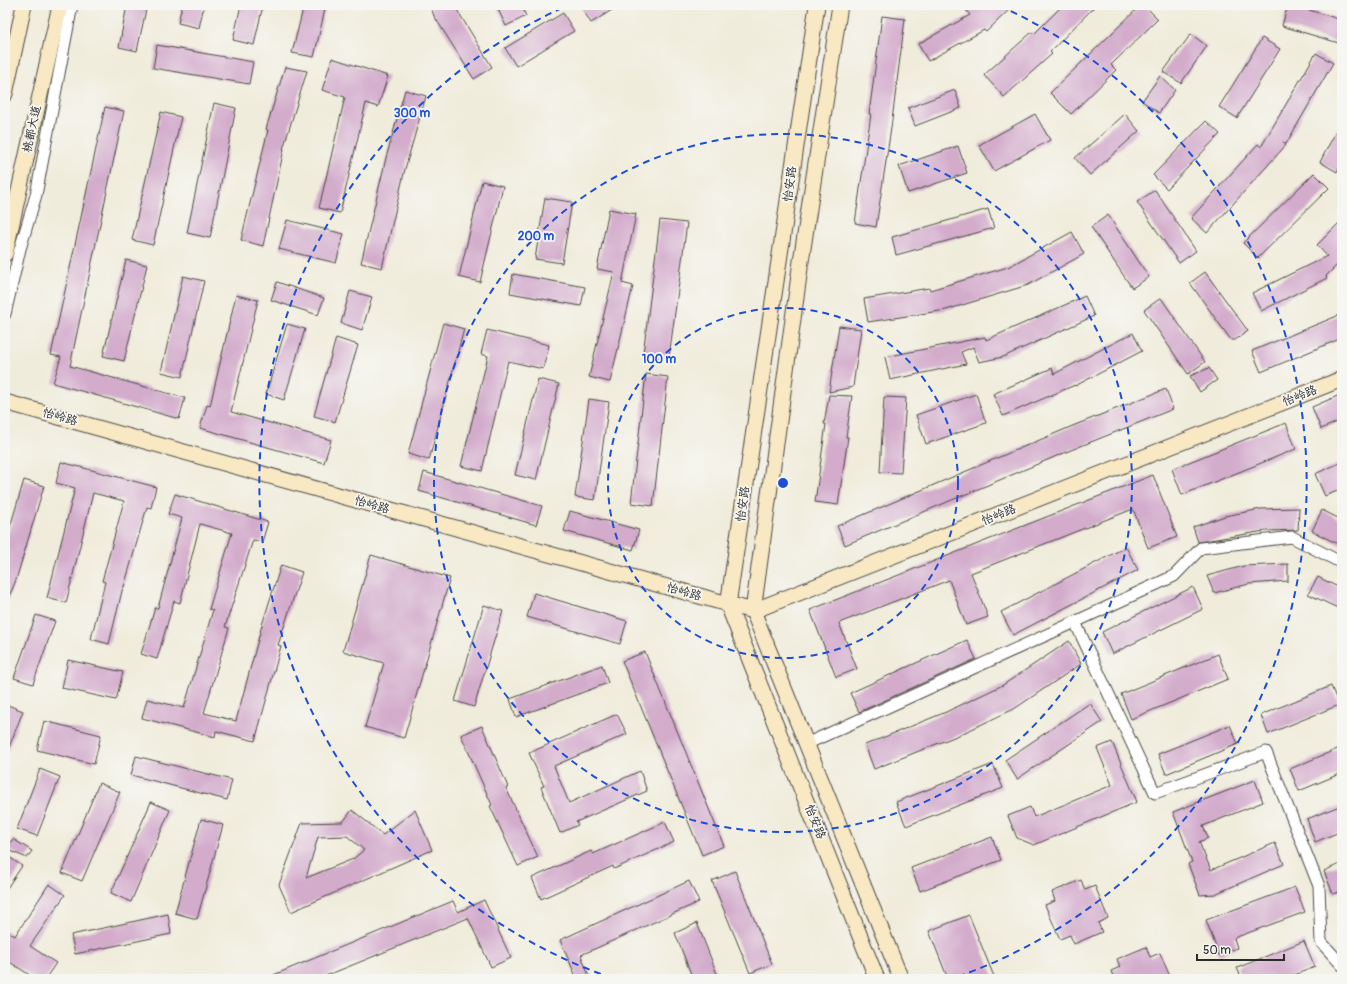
<svg xmlns="http://www.w3.org/2000/svg" width="1347" height="984" font-family="Pangolin,'LXGW WenKai TC',sans-serif">
  <style>
    .building { fill: #d3accc; fill-rule: evenodd }
    .lines { fill: none; stroke-linecap: round; stroke-linejoin: round }
    .street-casing { stroke: #494845; stroke-width: 13 }
    .secondary-casing { stroke: #494845; stroke-width: 17 }
    .street { stroke: #fff; stroke-width: 11 }
    .secondary { stroke: #f8e8c3; stroke-width: 15 }
    .ring { fill: none; stroke: #1d4ed8; stroke-width: 2; stroke-dasharray: 7 5 }
    .labels { text-anchor: middle; dominant-baseline: central; stroke-width: 3.5; stroke-linejoin: round; paint-order: stroke }
    .street-label { font-size: 12px; fill: #2b2b2b; stroke: #f6f6f2 }
    .centre { fill: #1d4ed8; stroke: #f6f6f2; stroke-width: 2 }
    .ring-label { font-size: 12px; text-anchor: middle; font-weight: bold; fill: #1d4ed8; stroke: #f6f6f2; stroke-width: 3.5; stroke-linejoin: round; paint-order: stroke }
  </style>
  <rect width="100%" height="100%" fill="#f6f6f2"/>
  <filter id="ink" filterUnits="userSpaceOnUse"><feTurbulence type="fractalNoise" baseFrequency=".025" numOctaves="2"/><feDisplacementMap in="SourceGraphic" scale="8" xChannelSelector="R" yChannelSelector="G"/><feConvolveMatrix kernelMatrix="1 2 1 2 8 2 1 2 1" color-interpolation-filters="sRGB"/></filter>
  <filter id="wash" filterUnits="userSpaceOnUse"><feTurbulence type="fractalNoise" baseFrequency=".012" numOctaves="4" result="noise"/><feDisplacementMap in="SourceGraphic" scale="16" xChannelSelector="R" yChannelSelector="G"/><feGaussianBlur stdDeviation="0.9" result="paint"/><feColorMatrix in="noise" values="0 0 0 0 0 0 0 0 0 0 0 0 0 0 0 0 0 1.4 0 .05"/><feComposite in="paint" operator="in"/></filter>
  <g filter="url(#wash)">
    <rect width="100%" height="100%" fill="#f0ecdb"/>
    <g id="blocks">
      <g class="building">
        <path d="M127,5H147L137,51L119,47Z"/>
        <path d="M182,5H204L199,28L178,23Z"/>
        <path d="M241,5H263L254,45L233,40Z"/>
        <path d="M304,5H326L314,57L292,53Z"/>
        <path d="M430,5H454L492,67L474,79L434,16Z"/>
        <path d="M496,5H521L526,16L506,26Z"/>
        <path d="M580,5H620L591,23Z"/>
        <path d="M969,5H1014L986,32L984,30L928,61L918,44L970,15L965,9Z"/>
        <path d="M1063,5H1096L1050,52L1052,54L1004,97L984,75L1032,32L1034,34Z"/>
        <path d="M1141,5H1144L1158,19L1111,65L1116,70L1071,114L1050,93Z"/>
        <path d="M1288,5H1293L1342,20V44L1282,26Z"/>
        <path d="M563,13L574,31L516,66L505,48Z"/>
        <path d="M882,16L905,19L891,128L876,227L855,223L871,114H869Z"/>
        <path d="M1191,34L1207,46L1181,83L1163,72Z"/>
        <path d="M1262,38L1280,49L1237,118L1219,107Z"/>
        <path d="M157,45L253,62L249,84L153,68Z"/>
        <path d="M1316,53L1333,63L1286,144L1283,142L1286,145L1207,233L1191,218L1258,144L1261,147Z"/>
        <path d="M332,58L388,76L378,107L366,103L340,213L319,208L345,97L322,90Z"/>
        <path d="M285,67L307,71L283,149H284L263,246L241,240L268,130L266,129Z"/>
        <path d="M1160,76L1175,90L1159,113L1142,101Z"/>
        <path d="M405,90L426,96L405,169L382,268L361,263L386,158Z"/>
        <path d="M955,90L961,108L915,126L908,108Z"/>
        <path d="M214,103L236,108L210,238L187,233Z"/>
        <path d="M105,107L124,111L70,366L185,398L179,419L53,383L61,357L51,355Z"/>
        <path d="M161,112L181,117L153,245L132,240Z"/>
        <path d="M1035,114L1050,140L994,171L979,145Z"/>
        <path d="M1125,114L1139,131L1090,175L1075,158Z"/>
        <path d="M1342,120V163L1337,172L1320,162Z"/>
        <path d="M1206,121L1220,134L1167,189L1153,175Z"/>
        <path d="M958,146L967,173L908,193L899,166Z"/>
        <path d="M1314,173L1329,188L1258,258L1243,243Z"/>
        <path d="M482,181L503,186L480,282L459,277Z"/>
        <path d="M1155,190L1196,251L1179,263L1137,202Z"/>
        <path d="M545,198L572,202L562,263L535,259Z"/>
        <path d="M609,209L636,214L622,283L633,286L610,382L589,377L614,272L597,269Z"/>
        <path d="M988,209L994,228L896,255L892,237Z"/>
        <path d="M1108,215L1149,277L1132,288L1091,227Z"/>
        <path d="M287,220L344,234L336,263L279,249Z"/>
        <path d="M660,220L687,223L669,357L643,354Z"/>
        <path d="M1342,220V260L1326,276L1327,278L1261,311L1252,293L1327,256L1317,245Z"/>
        <path d="M1072,232L1084,254L1028,285L946,310L868,322L864,299L929,288L930,290L1008,267Z"/>
        <path d="M126,260L147,265L124,361L103,356Z"/>
        <path d="M1205,272L1248,331L1235,340H1231L1190,283Z"/>
        <path d="M513,274L585,287L581,306L510,293Z"/>
        <path d="M183,276L204,281L182,377L161,372Z"/>
        <path d="M277,282L324,298L318,315L271,300Z"/>
        <path d="M350,291L372,297L362,330L341,323Z"/>
        <path d="M236,295L258,300L231,412L331,440L324,463L200,428L207,405L210,406Z"/>
        <path d="M1085,296L1094,316L1003,357L979,362L973,347L961,352L966,364L890,380L885,357L985,337L986,340Z"/>
        <path d="M1161,298L1205,362L1188,374L1144,310Z"/>
        <path d="M1342,314V338L1261,372L1252,351Z"/>
        <path d="M443,323L464,329L429,460L408,454Z"/>
        <path d="M287,324L305,329L284,400L266,394Z"/>
        <path d="M839,326L861,329L853,387L829,392Z"/>
        <path d="M487,330L549,345L543,369L508,361L482,471L461,466L488,356L481,354Z"/>
        <path d="M1133,333L1142,351L1075,386V385L1003,416L993,394L1052,368L1054,374Z"/>
        <path d="M336,338L358,345L335,422L314,416Z"/>
        <path d="M1209,368L1217,380L1200,392L1190,376Z"/>
        <path d="M646,374L668,377L653,506L631,503Z"/>
        <path d="M538,379L559,384L536,480L515,475Z"/>
        <path d="M1166,389L1173,409L1071,450L845,545L837,526L1075,425Z"/>
        <path d="M976,394L986,423L926,444L916,415Z"/>
        <path d="M1342,394V420L1321,429L1312,407Z"/>
        <path d="M829,395L852,396L846,437H848L838,505L815,502L826,424H824Z"/>
        <path d="M884,397L906,398L901,473L880,472Z"/>
        <path d="M589,399L609,402L595,500L575,497Z"/>
        <path d="M1286,423L1296,449L1182,495L1172,469Z"/>
        <path d="M61,462L156,487L151,508L147,507L124,587H123L109,644L91,639L105,582L102,581L124,501L93,493L66,603L47,598L75,488L56,483Z"/>
        <path d="M1342,462V489L1325,496L1315,474Z"/>
        <path d="M424,472L542,506L536,525L419,491Z"/>
        <path d="M1153,475L1177,537L1148,548L1133,509L971,573L988,617L966,625L949,580L839,623L857,669L836,677L810,610Z"/>
        <path d="M24,480L44,486L16,580L6,604L5,544Z"/>
        <path d="M175,494L268,522L262,542L253,540L225,627L229,628L204,713L236,721L262,625L281,565L302,572L278,645L281,646L255,741L216,731L215,737L142,718L147,699L184,708L213,610L209,609L232,533L200,524L180,603L174,601L157,659L141,654L155,608H158L182,518L168,514Z"/>
        <path d="M1299,508L1298,530L1265,531L1198,542L1193,527L1225,516L1261,509Z"/>
        <path d="M1322,510L1342,520V546L1312,531Z"/>
        <path d="M570,511L639,530L633,550L564,531Z"/>
        <path d="M1126,547L1138,570L1013,635L1001,612Z"/>
        <path d="M371,555L450,578L404,738L365,727L384,663L343,651Z"/>
        <path d="M1288,564V581L1249,584L1214,593L1207,576L1244,566Z"/>
        <path d="M1318,577L1342,589V610L1308,594Z"/>
        <path d="M1193,587L1203,609L1112,654L1102,632Z"/>
        <path d="M534,593L627,621L620,644L527,617Z"/>
        <path d="M484,605L503,611L474,707L455,701Z"/>
        <path d="M36,615L55,621L33,684L14,678Z"/>
        <path d="M967,640L976,659L859,712L850,693Z"/>
        <path d="M1069,641L1081,664L1014,709L959,735L874,769L865,745L946,712L1003,685Z"/>
        <path d="M645,652L724,846L702,855L622,661Z"/>
        <path d="M1218,654L1228,679L1131,719L1121,694Z"/>
        <path d="M68,660L123,672L116,700L62,688Z"/>
        <path d="M602,665L608,683L516,717L510,699Z"/>
        <path d="M1331,686L1339,705L1268,734L1261,715Z"/>
        <path d="M1090,703L1102,722L1017,779L1005,760Z"/>
        <path d="M5,704L23,711L6,755H5Z"/>
        <path d="M617,714L627,734L554,766L569,803L640,771L647,791L576,822L578,825L560,833L541,787L544,786L529,753Z"/>
        <path d="M44,721L101,735L94,764L37,750Z"/>
        <path d="M1230,725L1238,744L1166,774L1158,754Z"/>
        <path d="M482,726L508,787L506,788L538,857L518,866L490,806L492,805L461,735Z"/>
        <path d="M1112,742L1137,802L1034,845L1017,838L1008,816L1030,807L1034,817L1112,785L1097,748Z"/>
        <path d="M1342,747V773L1299,791L1290,769Z"/>
        <path d="M136,756L232,780L227,800L131,775Z"/>
        <path d="M993,764L1003,788L906,826L896,802Z"/>
        <path d="M40,769L60,777L37,836L17,829Z"/>
        <path d="M1255,780L1263,802L1203,826L1208,838L1199,842L1211,870L1275,843L1284,864L1215,894L1200,895L1188,864L1192,862L1173,812Z"/>
        <path d="M99,783L120,792L82,881L62,873Z"/>
        <path d="M151,802L170,810L131,902L111,893Z"/>
        <path d="M1342,805V831L1315,842L1307,819Z"/>
        <path d="M352,810L383,835L415,810L432,850L291,912L279,885L302,823L343,822ZM347,836L364,850L353,859L306,878L318,837Z"/>
        <path d="M201,819L223,825L197,919L175,913Z"/>
        <path d="M665,822L674,842L614,869L613,866L541,899L532,878L591,851L593,854Z"/>
        <path d="M992,837L1001,860L920,891L911,868Z"/>
        <path d="M13,839L32,851L27,858L6,849Z"/>
        <path d="M5,854L22,866L5,891Z"/>
        <path d="M1342,863V891L1333,894L1324,871Z"/>
        <path d="M735,871L772,964L750,973L712,881Z"/>
        <path d="M1081,880L1085,890L1095,886L1108,918L1098,923L1102,932L1074,944L1070,935L1060,939L1045,905L1055,901L1052,892Z"/>
        <path d="M689,881L699,902L581,955L590,979H577L560,940Z"/>
        <path d="M49,884L65,895L30,946L56,963L45,979H36L5,959V930L15,936Z"/>
        <path d="M1295,887L1305,912L1234,938L1237,948L1219,955L1206,920Z"/>
        <path d="M484,900L511,958L491,967L468,918L318,979H264L453,901L458,912Z"/>
        <path d="M168,914L171,934L75,954L71,935Z"/>
        <path d="M969,915L995,979H948L929,931Z"/>
        <path d="M697,923L719,979H693L675,933Z"/>
        <path d="M1304,941L1315,967L1284,979H1242L1237,968Z"/>
        <path d="M1146,947L1150,957L1160,953L1171,979H1114L1111,971L1120,967L1117,959Z"/>
      </g>
    </g>
  </g>
  <g filter="url(#ink)">
    <use href="#blocks" fill-opacity="0" stroke="#494845" stroke-width="1"/>
    <g class="lines">
      <g class="street-casing">
        <g id="street">
          <path d="M5,314L20,249L36,195L72,5"/>
          <path d="M1075,622L1155,793L1266,752L1319,886L1321,942L1342,965"/>
          <path d="M806,744L1075,622L1174,576L1201,548L1292,537L1342,563"/>
        </g>
      </g>
      <g class="secondary-casing">
        <g id="secondary">
          <path d="M817,5L728,605L877,979"/>
          <path d="M840,5L800,268L753,611L901,979"/>
          <path d="M5,94L24,5"/>
          <path d="M5,254L60,5"/>
          <path d="M5,402L753,611L1342,379"/>
        </g>
      </g>
      <use href="#street" class="street"/>
      <use href="#secondary" class="secondary"/>
    </g>
  </g>
  <g class="ring">
    <circle cx="783" cy="483" r="175"/>
    <circle cx="783" cy="483" r="349"/>
    <path d="M612 978A524 524 0 0 1 566 6M1000 6A524 524 0 0 1 954 978"/>
  </g>
  <g class="labels">
    <g class="street-label">
      <text transform="translate(32 129) rotate(-78)">桃都大道</text>
      <text transform="translate(790 184) rotate(-82)">怡安路</text>
      <text transform="translate(1300 396) rotate(-22)">怡岭路</text>
      <text transform="translate(60 417) rotate(16)">怡岭路</text>
      <text transform="translate(743 504) rotate(-82)">怡安路</text>
      <text transform="translate(372 505) rotate(16)">怡岭路</text>
      <text transform="translate(999 515) rotate(-22)">怡岭路</text>
      <text transform="translate(684 592) rotate(16)">怡岭路</text>
      <text transform="translate(815 822) rotate(68)">怡安路</text>
    </g>
  </g>
  <circle cx="783" cy="483" r="6" class="centre"/>
  <g class="ring-label">
    <text x="412" y="117">300 m</text>
    <text x="536" y="240">200 m</text>
    <text x="659" y="363">100 m</text>
  </g>
  <rect width="1347" height="984" fill="none" stroke="#f6f6f2" stroke-width="20"/>
  <path d="M1197 954v6h87v-6" fill="none" stroke="#2b2b2b" stroke-width="2"/>
  <text x="1203" y="954" font-size="12" fill="#2b2b2b" stroke="#f6f6f2" stroke-width="3" paint-order="stroke">50 m</text>
</svg>
